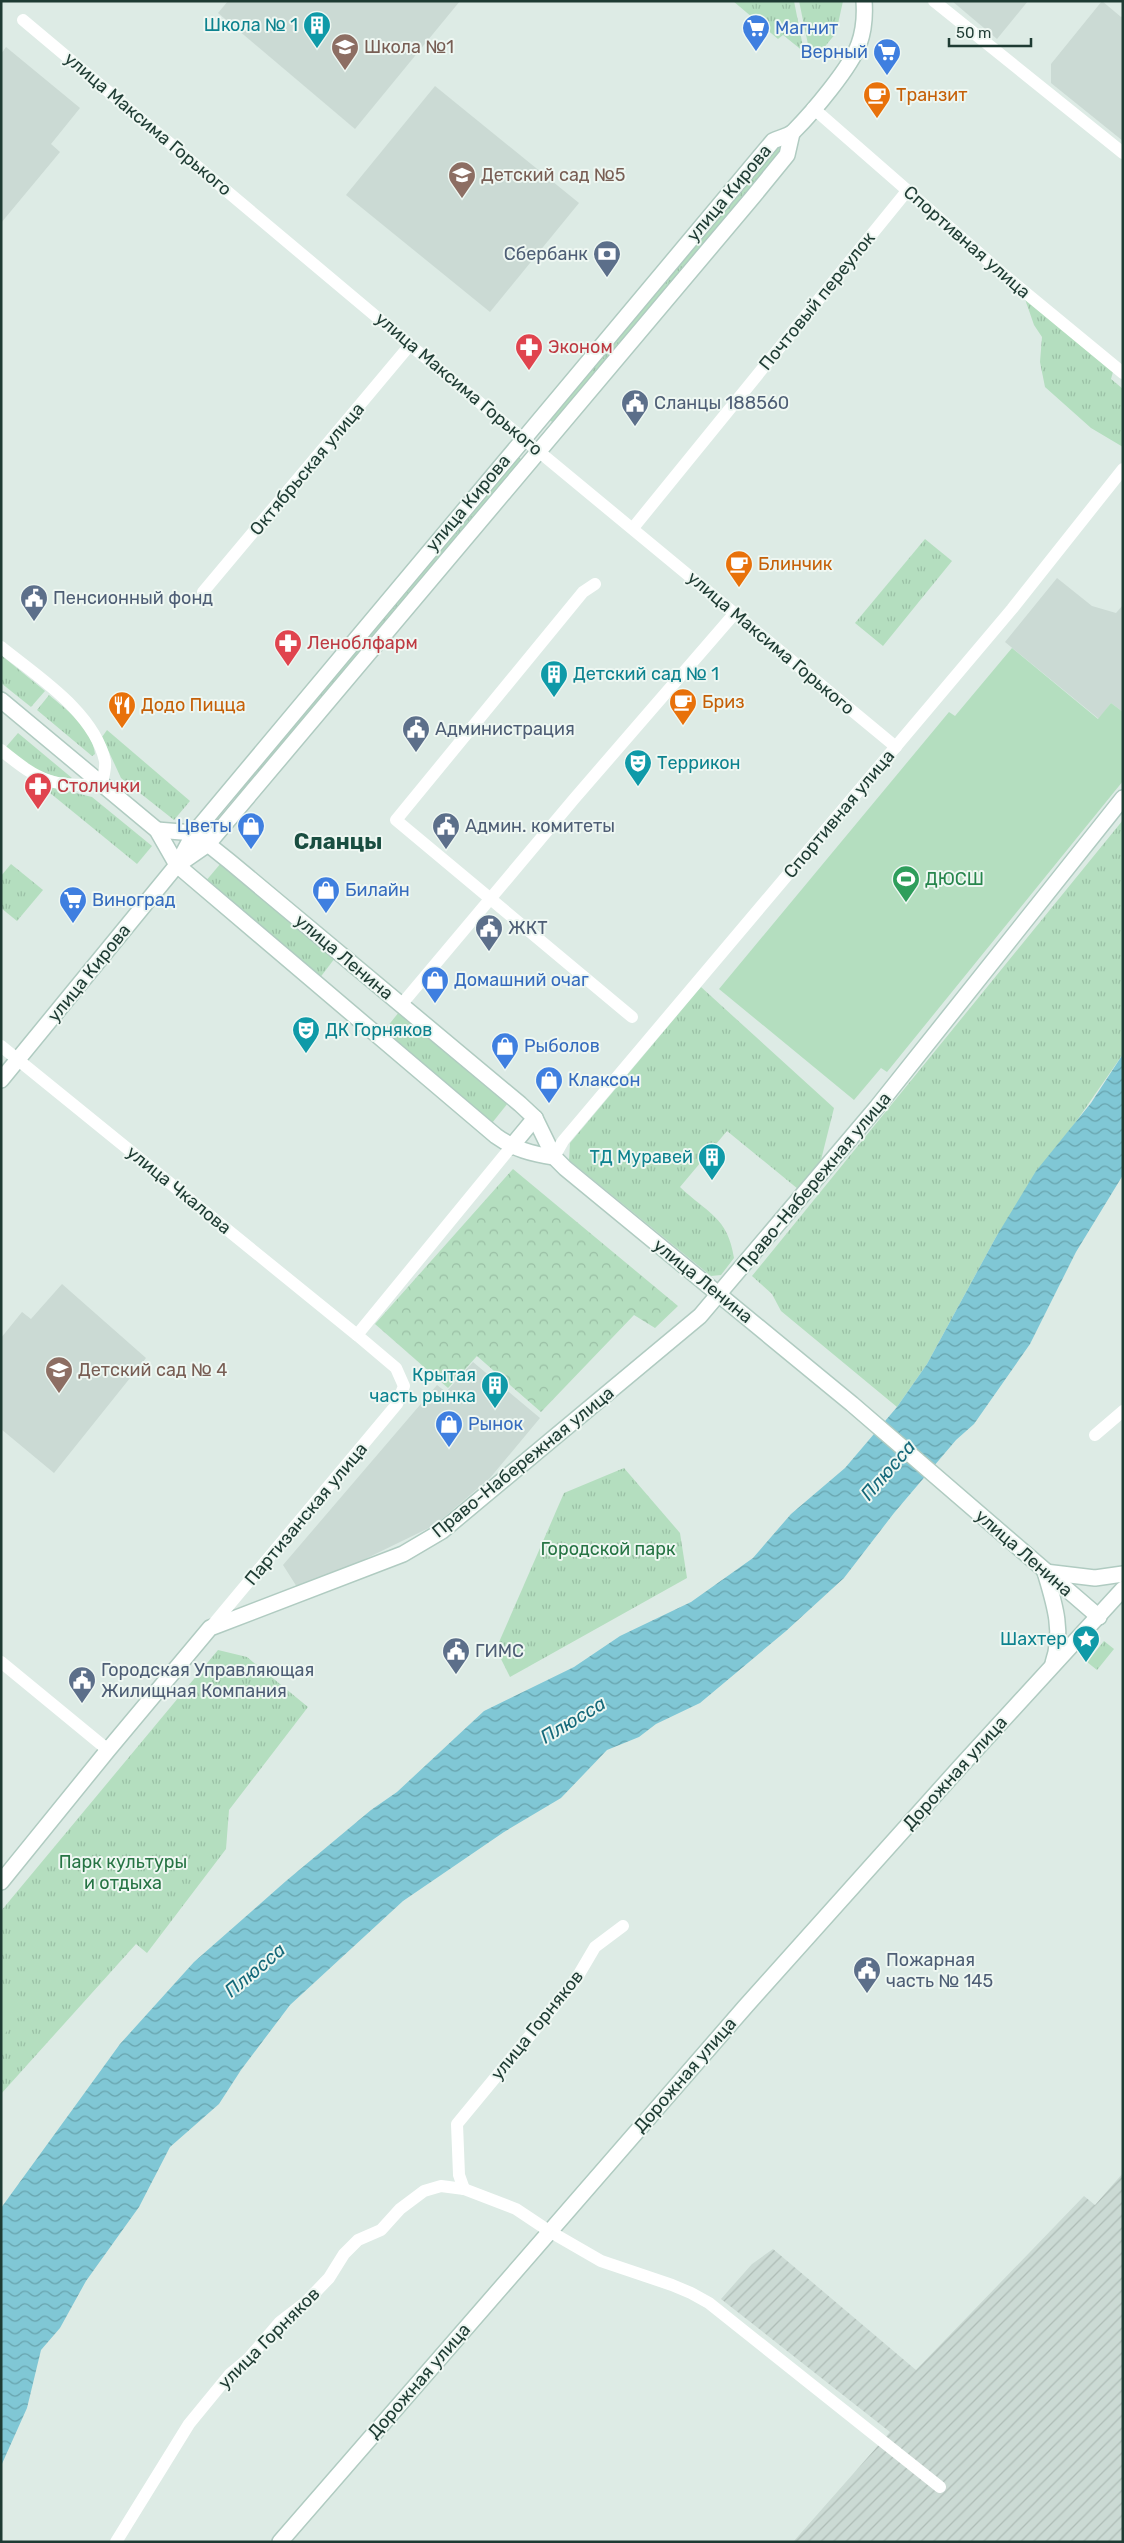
<svg xmlns="http://www.w3.org/2000/svg" width="1124" height="2543" font-family="Rubik,sans-serif">
  <style>
    .built { fill: #cbdad4 }
    .industrial { fill: url(#industrial-furrows) }
    .grass { fill: url(#grass-tufts) }
    .forest { fill: url(#forest-crowns) }
    .pitch { fill: #b4debf }
    .water { fill: url(#water-waves) }
    .lines { fill: none; stroke-linecap: round; stroke-linejoin: round }
    .secondary-casing { stroke: #b0cbc1; stroke-width: 18 }
    .street { stroke: #fff; stroke-width: 12 }
    .secondary { stroke: #fff; stroke-width: 15 }
    .labels { text-anchor: middle; dominant-baseline: central; stroke-width: 4; stroke-linejoin: round; paint-order: stroke }
    .culture-label { font-size: 18px; fill: #0d838f; stroke: #eef7f2; text-anchor: end }
    .shop-label { font-size: 18px; fill: #366cbe; stroke: #eef7f2; text-anchor: start }
    .education-label { font-size: 18px; fill: #785e54; stroke: #eef7f2; text-anchor: start }
    .food-label { font-size: 18px; fill: #c56008; stroke: #eef7f2; text-anchor: start }
    .street-label { font-size: 18px; fill: #1e3b33; stroke: #eef7f2 }
    .service-label { font-size: 18px; fill: #4e5e75; stroke: #eef7f2; text-anchor: start }
    .health-label { font-size: 18px; fill: #be3a42; stroke: #eef7f2; text-anchor: start }
    .leisure-label { font-size: 18px; fill: #27864d; stroke: #eef7f2; text-anchor: start }
    .park-label { font-size: 18px; fill: #267444; stroke: #eef7f2 }
    .water-label { font-size: 19px; font-style: italic; fill: #15697a; stroke: #eef7f2 }
    .district-label { font-size: 22px; font-weight: bold; fill: #194e41; stroke: #eef7f2 }
  </style>
  <defs>
    <pattern id="industrial-furrows" width="10" height="10" patternUnits="userSpaceOnUse" patternTransform="scale(1.25)"><rect width="10" height="10" fill="#cbdad4"/><path d="M-1 1l2-2M0 10L10 0M9 11l2-2" fill="none" stroke="#aebcb6"/></pattern>
    <pattern id="grass-tufts" width="24" height="20" patternUnits="userSpaceOnUse" patternTransform="scale(1.25)"><rect width="24" height="20" fill="#b4debf"/><path d="M3 7l-1-3M5 7V3M7 7l1-3M15 17l-1-3M17 17v-4M19 17l1-3" fill="none" stroke="#9abfa5"/></pattern>
    <pattern id="forest-crowns" width="20" height="18" patternUnits="userSpaceOnUse" patternTransform="scale(1.25)"><rect width="20" height="18" fill="#b4debf"/><path d="M2 6a3 3 0 1 1 6 0M12 15a3 3 0 1 1 6 0" fill="none" stroke="#9abfa5"/></pattern>
    <pattern id="water-waves" width="16" height="10" patternUnits="userSpaceOnUse" patternTransform="scale(1.25)"><rect width="16" height="10" fill="#80c7d5"/><path d="M0 5q4-4 8 0t8 0" fill="none" stroke="#68a3ad"/></pattern>
  </defs>
  <rect width="100%" height="100%" fill="#ddebe5"/>
  <g class="built">
    <path d="M228,1H460L355,129L218,13Z"/>
    <path d="M952,1H1028L997,39Z"/>
    <path d="M1102,1L1121,17L1123,16V141L1051,83V64Z"/>
    <path d="M6,47L80,108L51,144L60,152L1,223V54Z"/>
    <path d="M435,86L579,203L490,312L346,195Z"/>
    <path d="M1057,578L1092,606L1116,613L1123,605V712L1111,703L1099,719L1005,642Z"/>
    <path d="M62,1284L146,1358L54,1473L1,1429V1338L22,1312L31,1319Z"/>
    <path d="M473,1362L540,1418L490,1478L435,1525L361,1561L297,1587L283,1565L437,1385L446,1392Z"/>
  </g>
  <path class="industrial" d="M1123,2173V2542H793L890,2432L721,2299L752,2264L773,2249L916,2370L1084,2196L1095,2205Z"/>
  <g class="grass">
    <path d="M733,1H794L804,52L783,35L778,39Z"/>
    <path d="M799,1H843L836,33L818,55L810,54Z"/>
    <path d="M778,144L786,146L554,424L549,419Z"/>
    <path d="M1025,299L1113,372L1111,379L1123,389V447L1091,428L1045,387L1040,362L1042,337L1034,325Z"/>
    <path d="M517,456L522,460L238,799L235,798L234,795Z"/>
    <path d="M925,539L952,561L883,646L855,623Z"/>
    <path d="M1,655L45,691L31,707L1,683Z"/>
    <path d="M49,695C68,711 92,728 95,754L92,756L37,710Z"/>
    <path d="M107,730L190,801L174,820L121,778L102,737Z"/>
    <path d="M18,733L72,778L67,780L35,770L6,747Z"/>
    <path d="M39,784L92,797L152,846L137,864Z"/>
    <path d="M1123,820V1054L996,1237L927,1364L897,1407L781,1311L772,1294L752,1276Z"/>
    <path d="M221,863L335,958L319,979L205,882Z"/>
    <path d="M11,864L43,890L17,921L1,908V876Z"/>
    <path d="M701,987L834,1108L821,1160L798,1189L727,1131L680,1187C707,1213 728,1217 734,1258L721,1275L711,1276L569,1160L570,1143Z"/>
    <path d="M399,1012L508,1103L492,1123L383,1032Z"/>
    <path d="M624,1468L680,1533L687,1578L510,1677L496,1649L564,1493Z"/>
    <path d="M1104,1641L1114,1649L1097,1670L1087,1662Z"/>
    <path d="M218,1650L247,1657L308,1707L229,1810L226,1849L147,1953L136,1944L1,2094V1911Z"/>
  </g>
  <path class="forest" d="M513,1169L678,1306L655,1328L634,1315L541,1412L477,1356L448,1388L375,1324Z"/>
  <g class="pitch">
    <path d="M1012,648L1098,719L1111,703L1123,712V781L887,1072L881,1068L854,1100L719,989L949,712L955,716Z"/>
    <path d="M9,1988L29,2004L3,2036L1,2034V1997Z"/>
  </g>
  <path class="water" d="M1123,1054V1175L1076,1252L1030,1344L974,1424L956,1440L894,1513L844,1578L786,1631L700,1703L656,1724L639,1737L607,1750L561,1798L504,1832L403,1901L290,2005L241,2070L219,2104L170,2147L139,2207L86,2281L60,2328L41,2350L27,2408L1,2466V2208L120,2044L194,1962L286,1881L371,1810L397,1792L484,1711L574,1667L620,1636L691,1602L753,1558L791,1514L845,1468L897,1407L927,1364L996,1237L1036,1171L1091,1103Z"/>
  <g class="lines">
    <g class="secondary-casing">
      <g id="secondary">
        <path d="M1,700L157,830L177,865L496,1136C514,1149 532,1154 554,1157"/>
        <path d="M157,830L194,833L229,861L520,1104L535,1118L554,1157L565,1168L852,1404L1099,1617"/>
        <path d="M179,864L208,844L752,198L787,155L792,133"/>
        <path d="M1,1080L177,865L194,833L773,141C779,138 789,136 794,131C812,113 851,67 859,44C864,30 865,15 864,1"/>
        <path d="M511,1147L535,1118"/>
        <path d="M1045,1572C1054,1602 1064,1632 1053,1663"/>
        <path d="M1045,1572L1095,1578L1123,1574"/>
        <path d="M1,1882L108,1750L210,1628L403,1554L442,1531L700,1316L877,1107L1123,798"/>
        <path d="M280,2542L745,2007L960,1767L1123,1589"/>
      </g>
    </g>
    <g class="street">
      <path d="M934,1L1123,153"/>
      <path d="M23,20L410,345L896,747"/>
      <path d="M813,108L1003,274L1123,373"/>
      <path d="M633,528L907,191"/>
      <path d="M595,584L583,592L396,820L632,1017"/>
      <path d="M203,592L410,345"/>
      <path d="M1,647C38,677 94,712 105,761C106,768 103,777 102,784C52,787 40,782 1,750"/>
      <path d="M401,1005L574,799L735,613"/>
      <path d="M1,1046L357,1335"/>
      <path d="M554,1157L563,1141L1012,609L1123,469"/>
      <path d="M1095,1435L1123,1411"/>
      <path d="M210,1628L397,1404L404,1386L396,1368L357,1335L511,1147"/>
      <path d="M1,1662L108,1750"/>
      <path d="M464,2189L459,2175L457,2124L575,1981L595,1947L623,1926"/>
      <path d="M116,2542L189,2424L230,2374L249,2358L280,2322L306,2302L329,2278L344,2254L358,2240L381,2230L400,2209L424,2191L441,2186L464,2189L516,2209L549,2231L601,2261L672,2285L691,2293L709,2303L940,2487"/>
    </g>
    <use href="#secondary" class="secondary"/>
  </g>
  <defs>
    <g id="building-pin" transform="scale(1.4375)"><path d="M0 17L-7.5 6A9.5 9.5 0 1 1 7.5 6Z" fill="#0f9aa8" stroke="#eef7f2"/><path d="M-4-6H4V6H1V3H-1V6H-4ZM-2.5-4.3h1.7v1.8h-1.7ZM.8-4.3h1.7v1.8H.8ZM-2.5-1h1.7V.8h-1.7ZM.8-1h1.7V.8H.8Z" fill="#fff"/></g>
    <g id="supermarket-pin" transform="scale(1.4375)"><path d="M0 17L-7.5 6A9.5 9.5 0 1 1 7.5 6Z" fill="#3f7fe0" stroke="#eef7f2"/><path d="M-6-5.5h2.5l.6 2H6L4.5 2H-2.5L-4.4-4H-6ZM-1.5 3.2a1.3 1.3 0 1 0 .1 0ZM3 3.2a1.3 1.3 0 1 0 .1 0Z" fill="#fff"/></g>
    <g id="school-pin" transform="scale(1.4375)"><path d="M0 17L-7.5 6A9.5 9.5 0 1 1 7.5 6Z" fill="#8d6e63" stroke="#eef7f2"/><path d="M0-5L7-2L0 1L-7-2ZM-4 1L0 2.5L4 1V4Q0 6-4 4Z" fill="#fff"/></g>
    <g id="cafe-pin" transform="scale(1.4375)"><path d="M0 17L-7.5 6A9.5 9.5 0 1 1 7.5 6Z" fill="#e8710a" stroke="#eef7f2"/><path d="M-5.5-4.5H6V0H3Q3 3.5 0 3.5H-2.5Q-5.5 3.5-5.5 0ZM3-3.2v2h1.7v-2ZM-6 4.5H4V6H-6Z" fill="#fff"/></g>
    <g id="bank-pin" transform="scale(1.4375)"><path d="M0 17L-7.5 6A9.5 9.5 0 1 1 7.5 6Z" fill="#5c6f8a" stroke="#eef7f2"/><path d="M-6-4H6V4H-6ZM0-2.3a2.3 2.3 0 1 0 0 4.6a2.3 2.3 0 1 0 0-4.6Z" fill="#fff"/></g>
    <g id="pharmacy-pin" transform="scale(1.4375)"><path d="M0 17L-7.5 6A9.5 9.5 0 1 1 7.5 6Z" fill="#e0444e" stroke="#eef7f2"/><path d="M-2-6h4v4h4v4h-4v4h-4v-4h-4v-4h4Z" fill="#fff"/></g>
    <g id="civic-pin" transform="scale(1.4375)"><path d="M0 17L-7.5 6A9.5 9.5 0 1 1 7.5 6Z" fill="#5c6f8a" stroke="#eef7f2"/><path d="M-.6-6.5H3V-4.5H.6V-3L4-1V1h2V6H-6V1h2V-1L-.6-3ZM-1.2 2.5V6h2.4V2.5Z" fill="#fff"/></g>
    <g id="restaurant-pin" transform="scale(1.4375)"><path d="M0 17L-7.5 6A9.5 9.5 0 1 1 7.5 6Z" fill="#e8710a" stroke="#eef7f2"/><path d="M-5-6h1v4h1v-4h1v4h1v-4h1v5L-1.5 .5V6h-2V.5L-5-1ZM5-6V6H3V1.5H1.5Q1.5-4 5-6Z" fill="#fff"/></g>
    <g id="theatre-pin" transform="scale(1.4375)"><path d="M0 17L-7.5 6A9.5 9.5 0 1 1 7.5 6Z" fill="#0f9aa8" stroke="#eef7f2"/><path d="M-5-5.5Q0-4 5-5.5V0Q5 5 0 6Q-5 5-5 0ZM-3.3-2.5H-1v1.5H-3.3ZM1-2.5H3.3v1.5H1ZM-2.8 1Q0 5.5 2.8 1Z" fill="#fff"/></g>
    <g id="shop-pin" transform="scale(1.4375)"><path d="M0 17L-7.5 6A9.5 9.5 0 1 1 7.5 6Z" fill="#3f7fe0" stroke="#eef7f2"/><path d="M-5-2.5h2.3a2.7 3.5 0 0 1 5.4 0H5L5.5 6h-11ZM-1.5-2.5h3a1.5 2.3 0 0 0-3 0Z" fill="#fff"/></g>
    <g id="stadium-pin" transform="scale(1.4375)"><path d="M0 17L-7.5 6A9.5 9.5 0 1 1 7.5 6Z" fill="#2e9e5b" stroke="#eef7f2"/><path d="M0-5a6.5 5 0 1 0 0 10a6.5 5 0 1 0 0-10ZM-3.5-1.8h7v3.6h-7Z" fill="#fff"/></g>
    <g id="sight-pin" transform="scale(1.4375)"><path d="M0 17L-7.5 6A9.5 9.5 0 1 1 7.5 6Z" fill="#0f9aa8" stroke="#eef7f2"/><path d="M0-6L1.8-2.2L6-1.7L2.9 1.2L3.7 5.4L0 3.3L-3.7 5.4L-2.9 1.2L-6-1.7L-1.8-2.2Z" fill="#fff"/></g>
  </defs>
  <g fill-rule="evenodd">
    <use href="#building-pin" x="317" y="25"/>
    <use href="#supermarket-pin" x="756" y="28"/>
    <use href="#school-pin" x="345" y="47"/>
    <use href="#supermarket-pin" x="887" y="52"/>
    <use href="#cafe-pin" x="877" y="95"/>
    <use href="#school-pin" x="462" y="175"/>
    <use href="#bank-pin" x="607" y="254"/>
    <use href="#pharmacy-pin" x="529" y="347"/>
    <use href="#civic-pin" x="635" y="403"/>
    <use href="#cafe-pin" x="739" y="564"/>
    <use href="#civic-pin" x="34" y="598"/>
    <use href="#pharmacy-pin" x="288" y="643"/>
    <use href="#building-pin" x="554" y="674"/>
    <use href="#cafe-pin" x="683" y="702"/>
    <use href="#restaurant-pin" x="122" y="705"/>
    <use href="#civic-pin" x="416" y="729"/>
    <use href="#theatre-pin" x="638" y="763"/>
    <use href="#pharmacy-pin" x="38" y="786"/>
    <use href="#shop-pin" x="251" y="826"/>
    <use href="#civic-pin" x="446" y="826"/>
    <use href="#stadium-pin" x="906" y="879"/>
    <use href="#shop-pin" x="326" y="890"/>
    <use href="#supermarket-pin" x="73" y="900"/>
    <use href="#civic-pin" x="489" y="928"/>
    <use href="#shop-pin" x="435" y="980"/>
    <use href="#theatre-pin" x="306" y="1030"/>
    <use href="#shop-pin" x="505" y="1046"/>
    <use href="#shop-pin" x="549" y="1080"/>
    <use href="#building-pin" x="712" y="1157"/>
    <use href="#school-pin" x="59" y="1370"/>
    <use href="#building-pin" x="495" y="1385"/>
    <use href="#shop-pin" x="449" y="1424"/>
    <use href="#sight-pin" x="1086" y="1639"/>
    <use href="#civic-pin" x="456" y="1651"/>
    <use href="#civic-pin" x="82" y="1680"/>
    <use href="#civic-pin" x="867" y="1970"/>
  </g>
  <g class="labels">
    <g class="culture-label">
      <text x="298" y="25">Школа № 1</text>
      <text x="573" y="674" text-anchor="start">Детский сад № 1</text>
      <text x="657" y="763" text-anchor="start">Террикон</text>
      <text x="325" y="1030" text-anchor="start">ДК Горняков</text>
      <text x="693" y="1157">ТД Муравей</text>
      <text x="476" y="1375">Крытая<tspan x="476" dy="21">часть рынка</tspan></text>
      <text x="1067" y="1639">Шахтер</text>
    </g>
    <g class="shop-label">
      <text x="775" y="28">Магнит</text>
      <text x="868" y="52" text-anchor="end">Верный</text>
      <text x="232" y="826" text-anchor="end">Цветы</text>
      <text x="345" y="890">Билайн</text>
      <text x="92" y="900">Виноград</text>
      <text x="454" y="980">Домашний очаг</text>
      <text x="524" y="1046">Рыболов</text>
      <text x="568" y="1080">Клаксон</text>
      <text x="468" y="1424">Рынок</text>
    </g>
    <g class="education-label">
      <text x="364" y="47">Школа №1</text>
      <text x="481" y="175">Детский сад №5</text>
      <text x="78" y="1370">Детский сад № 4</text>
    </g>
    <g class="food-label">
      <text x="896" y="95">Транзит</text>
      <text x="758" y="564">Блинчик</text>
      <text x="702" y="702">Бриз</text>
      <text x="141" y="705">Додо Пицца</text>
    </g>
    <g class="street-label">
      <text transform="translate(148 124) rotate(40)">улица Максима Горького</text>
      <text transform="translate(729 193) rotate(-50)">улица Кирова</text>
      <text transform="translate(967 242) rotate(41)">Спортивная улица</text>
      <text transform="translate(817 301) rotate(-51)">Почтовый переулок</text>
      <text transform="translate(459 384) rotate(40)">улица Максима Горького</text>
      <text transform="translate(307 469) rotate(-50)">Октябрьская улица</text>
      <text transform="translate(468 503) rotate(-50)">улица Кирова</text>
      <text transform="translate(771 643) rotate(40)">улица Максима Горького</text>
      <text transform="translate(839 814) rotate(-50)">Спортивная улица</text>
      <text transform="translate(344 957) rotate(40)">улица Ленина</text>
      <text transform="translate(89 973) rotate(-51)">улица Кирова</text>
      <text transform="translate(814 1182) rotate(-50)">Право-Набережная улица</text>
      <text transform="translate(179 1190) rotate(39)">улица Чкалова</text>
      <text transform="translate(703 1281) rotate(39)">улица Ленина</text>
      <text transform="translate(523 1462) rotate(-39)">Право-Набережная улица</text>
      <text transform="translate(306 1514) rotate(-50)">Партизанская улица</text>
      <text transform="translate(1024 1553) rotate(41)">улица Ленина</text>
      <text transform="translate(955 1773) rotate(-48)">Дорожная улица</text>
      <text transform="translate(537 2025) rotate(-51)">улица Горняков</text>
      <text transform="translate(685 2075) rotate(-49)">Дорожная улица</text>
      <text transform="translate(269 2338) rotate(-45)">улица Горняков</text>
      <text transform="translate(419 2381) rotate(-49)">Дорожная улица</text>
    </g>
    <g class="service-label">
      <text x="588" y="254" text-anchor="end">Сбербанк</text>
      <text x="654" y="403">Сланцы 188560</text>
      <text x="53" y="598">Пенсионный фонд</text>
      <text x="435" y="729">Администрация</text>
      <text x="465" y="826">Админ. комитеты</text>
      <text x="508" y="928">ЖКТ</text>
      <text x="475" y="1651">ГИМС</text>
      <text x="101" y="1670">Городская Управляющая<tspan x="101" dy="21">Жилищная Компания</tspan></text>
      <text x="886" y="1960">Пожарная<tspan x="886" dy="21">часть № 145</tspan></text>
    </g>
    <g class="health-label">
      <text x="548" y="347">Эконом</text>
      <text x="307" y="643">Леноблфарм</text>
      <text x="57" y="786">Столички</text>
    </g>
    <g class="leisure-label">
      <text x="925" y="879">ДЮСШ</text>
    </g>
    <g class="park-label">
      <text x="608" y="1549">Городской парк</text>
      <text x="123" y="1862">Парк культуры<tspan x="123" dy="21">и отдыха</tspan></text>
    </g>
    <g class="water-label">
      <text transform="translate(888 1470) rotate(-49)">Плюсса</text>
      <text transform="translate(573 1720) rotate(-31)">Плюсса</text>
      <text transform="translate(255 1970) rotate(-40)">Плюсса</text>
    </g>
    <g class="district-label">
      <text x="338" y="841">Сланцы</text>
    </g>
  </g>
  <rect width="1124" height="2543" fill="none" stroke="#1e3b33" stroke-width="5"/>
  <path d="M949 38v8h82v-8" fill="none" stroke="#1e3b33" stroke-width="2.5"/>
  <text x="956" y="38" font-size="15" fill="#1e3b33" stroke="#eef7f2" stroke-width="4" paint-order="stroke">50 m</text>
</svg>
